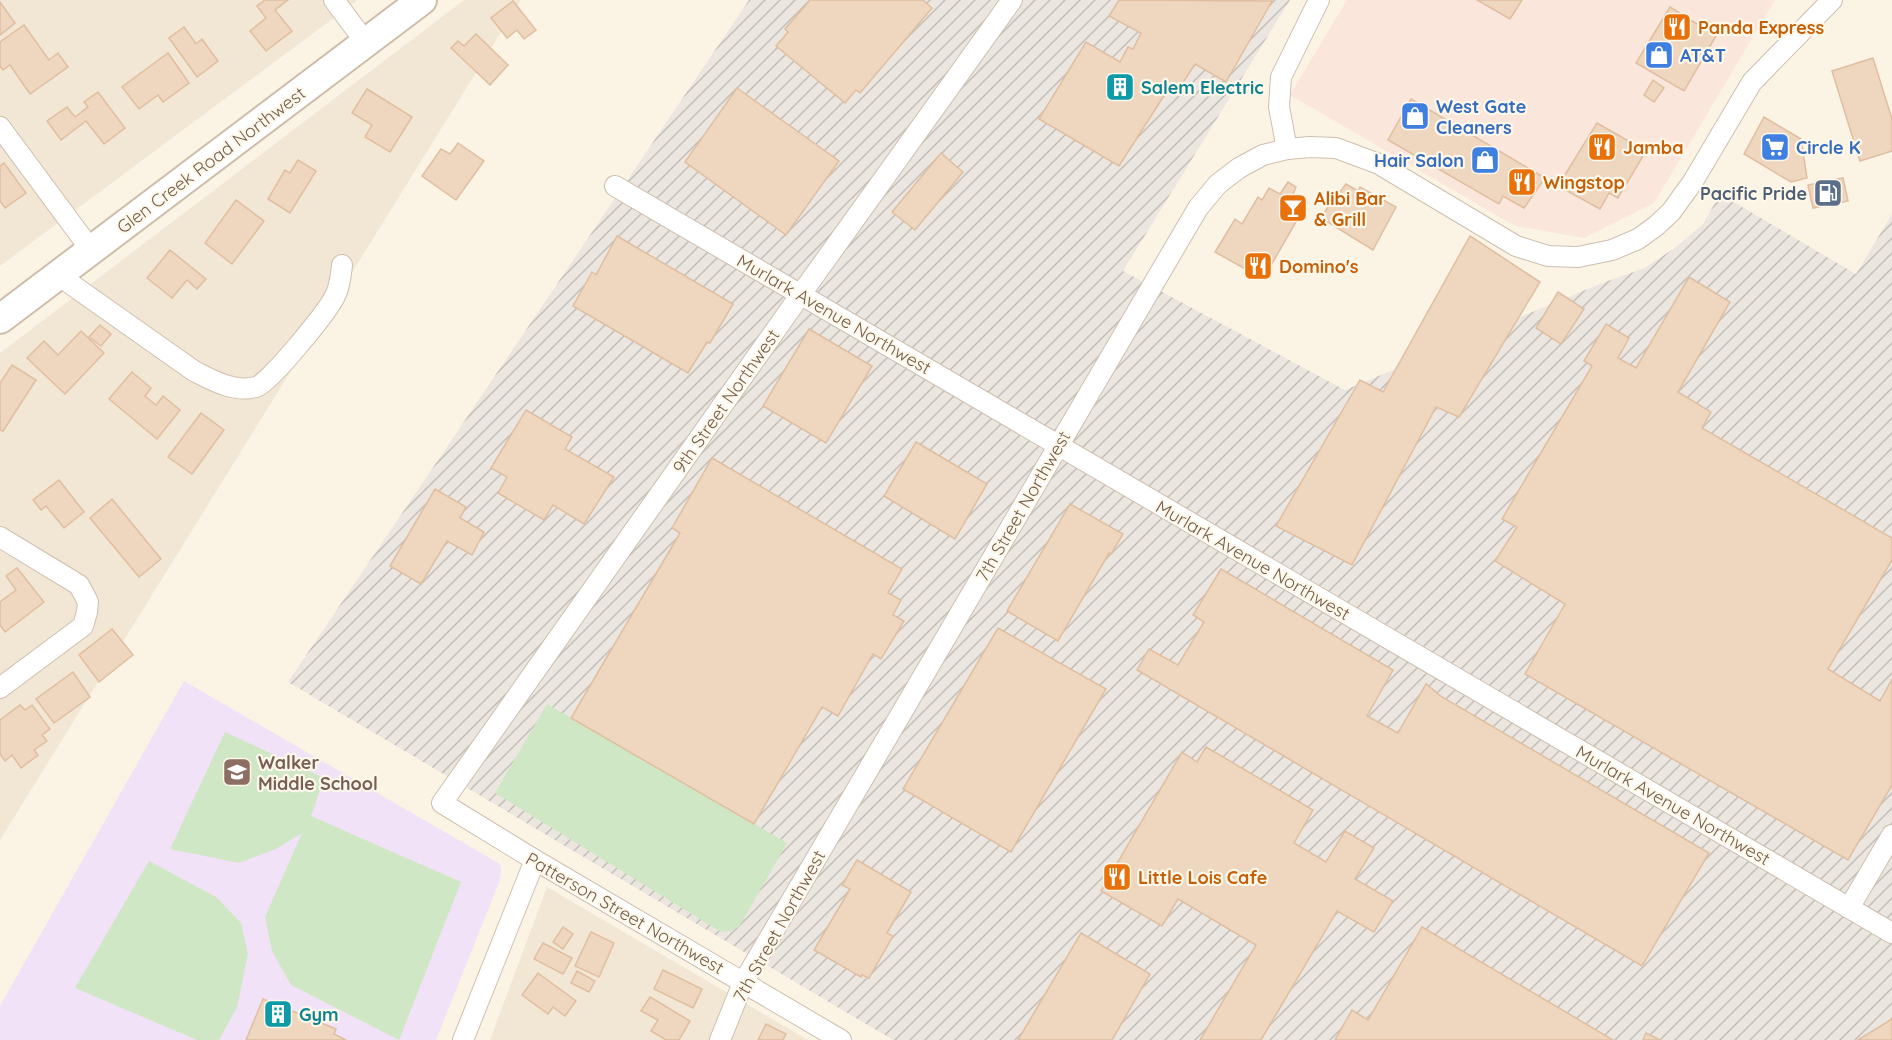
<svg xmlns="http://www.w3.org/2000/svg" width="1892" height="1040" font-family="Quicksand,sans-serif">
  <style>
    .residential { fill: #f2e7d4 }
    .commercial { fill: #fae6da }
    .industrial { fill: url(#industrial-furrows) }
    .education { fill: #f1e2f7 }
    .green { fill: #d0e7c5 }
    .building { fill: #eed6bf; stroke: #e0bea0; stroke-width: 1.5 }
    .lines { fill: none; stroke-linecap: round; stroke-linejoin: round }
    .minor-casing { stroke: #cebfaf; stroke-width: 22 }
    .secondary-casing { stroke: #cebdaa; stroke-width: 32 }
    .minor { stroke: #fff; stroke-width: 20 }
    .secondary { stroke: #fff; stroke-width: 28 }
    .labels { text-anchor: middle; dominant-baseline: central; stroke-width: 4.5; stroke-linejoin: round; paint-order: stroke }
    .food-label { font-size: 18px; font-weight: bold; fill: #c56008; stroke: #fef8eb; text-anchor: start }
    .shop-label { font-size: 18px; font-weight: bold; fill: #366cbe; stroke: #fef8eb; text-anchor: start }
    .culture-label { font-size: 18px; font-weight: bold; fill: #0d838f; stroke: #fef8eb; text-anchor: start }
    .street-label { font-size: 18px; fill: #725d4c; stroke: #fef8eb }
    .service-label { font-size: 18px; font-weight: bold; fill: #4e5e75; stroke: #fef8eb; text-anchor: end }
    .education-label { font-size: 18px; font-weight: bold; fill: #785e54; stroke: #fef8eb; text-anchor: start }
  </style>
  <defs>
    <pattern id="industrial-furrows" width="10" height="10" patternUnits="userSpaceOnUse" patternTransform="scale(1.5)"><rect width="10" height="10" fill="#ebe6df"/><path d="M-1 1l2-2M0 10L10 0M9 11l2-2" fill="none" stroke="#c3beb7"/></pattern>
  </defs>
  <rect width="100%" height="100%" fill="#fbf4e5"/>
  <g class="residential">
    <path d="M0,0H358L0,266Z"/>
    <path d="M464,0H521L0,840V353Z"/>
    <path d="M547,887L808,1040H490Z"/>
  </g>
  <path class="commercial" d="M1347,0H1775L1654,203L1584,238L1515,226L1290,95Z"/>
  <path class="industrial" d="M749,0H1290L1123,271L1345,390L1602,283L1645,268L1676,247L1703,224L1720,194L1856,274L1892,214V1040H893L288,682Z"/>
  <path class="education" d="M184,681L500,864L501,871L500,880L436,1040H0V1006Z"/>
  <g class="green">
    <path d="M547,704L787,843L739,927L730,931L721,932L495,793Z"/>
    <path d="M225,732L324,778L311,816L461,882L399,1040L291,985L272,951L265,917L302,833L276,849L239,863L170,849Z"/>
    <path d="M149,861L216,897L241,923L248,954L237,1007L219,1040H197L75,988Z"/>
  </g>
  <g class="building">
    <path d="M265,0H288L275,10L292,31L266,51L250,31L266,18L257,6Z"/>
    <path d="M810,0H923L932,8L860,93L856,90L845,103L776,46L788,32L785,29Z"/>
    <path d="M1119,0L1272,1L1226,82L1195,64L1175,95L1167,91L1119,166L1039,119L1086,42L1120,62L1128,47L1133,49L1141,33L1109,16Z"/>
    <path d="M1477,0H1522L1510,19Z"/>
    <path d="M513,1L536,30L524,39L517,30L507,38L491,18Z"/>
    <path d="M0,2L15,23L0,35Z"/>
    <path d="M1670,7L1716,36L1684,91L1636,63Z"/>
    <path d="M24,25L49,60L58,53L68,67L30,94L10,65L3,70L0,66V42Z"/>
    <path d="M184,27L196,44L202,39L218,61L197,77L169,38Z"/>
    <path d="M476,34L508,65L490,85L451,48L458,41L464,46Z"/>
    <path d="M168,53L189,83L163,102L158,95L139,109L122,87Z"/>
    <path d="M1873,58L1892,119V151L1860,161L1832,71Z"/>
    <path d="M1653,80L1664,88L1654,102L1644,95Z"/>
    <path d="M737,88L839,161L786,235L685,162Z"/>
    <path d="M367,89L412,117L390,152L365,137L372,125L352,113Z"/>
    <path d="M98,92L125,128L104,144L86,121L61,140L47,121L67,107L75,117L88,107L84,102Z"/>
    <path d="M1411,99L1545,178L1524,208L1503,196L1499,204L1388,140Z"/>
    <path d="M1764,117L1801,139L1807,178L1791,182L1744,154Z"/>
    <path d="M1597,123L1646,151L1618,198L1609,193L1600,209L1558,186Z"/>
    <path d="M458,143L484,161L456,200L422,176L441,149L450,154Z"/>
    <path d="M941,153L963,172L915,230L892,212Z"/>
    <path d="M298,160L316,171L290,213L268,199L285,170L290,173Z"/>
    <path d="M4,163L26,193L5,208L0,201V166Z"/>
    <path d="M1843,178L1848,201L1813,208L1808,185Z"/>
    <path d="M1288,182L1296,187L1293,194L1307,203L1263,279L1215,252L1235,219L1242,224L1258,197L1262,200L1269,188L1280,194Z"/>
    <path d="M1346,184L1358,191L1360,187L1396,207L1373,250L1321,218L1335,195L1337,196Z"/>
    <path d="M236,200L264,221L232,264L205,243Z"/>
    <path d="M617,236L733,304L710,343L707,342L688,373L573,306L592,272L596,275Z"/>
    <path d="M1470,236L1540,282L1459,417L1436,407L1352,565L1276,526L1360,380L1383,392Z"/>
    <path d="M170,250L206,279L197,289L187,280L172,298L147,278Z"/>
    <path d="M1689,277L1730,302L1678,392L1711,412L1702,428L1892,538V560L1828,669L1880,701L1892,679V785L1848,860L1525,674L1565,604L1495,561L1517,527L1502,519L1592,366L1584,361L1606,324L1629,338L1618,358L1636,368Z"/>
    <path d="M1558,292L1584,309L1561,344L1536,328Z"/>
    <path d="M100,325L111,334L101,346L89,337Z"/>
    <path d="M809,329L872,366L826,443L763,406Z"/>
    <path d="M81,331L104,353L65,394L27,358L44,341L58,355Z"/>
    <path d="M12,365L36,380L3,431L0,430V383Z"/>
    <path d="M132,372L151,388L145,396L156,405L163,396L180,410L157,439L109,399Z"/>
    <path d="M526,410L572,437L565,449L614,477L584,524L553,505L544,520L498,493L507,477L491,468Z"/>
    <path d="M201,413L224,430L192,474L168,457Z"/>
    <path d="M916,442L987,484L955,539L884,496Z"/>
    <path d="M712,458L902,569L888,593L901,600L893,615L904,621L881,659L873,654L838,716L822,707L754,824L571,718L680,533L672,528Z"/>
    <path d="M59,480L84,512L64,528L46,506L41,510L33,500Z"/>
    <path d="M435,489L466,507L460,518L484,532L472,555L447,541L421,584L390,566Z"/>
    <path d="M112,499L161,559L139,577L90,518Z"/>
    <path d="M1070,504L1123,534L1111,554L1109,553L1058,641L1007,611Z"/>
    <path d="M17,568L44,602L5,632L0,625V602L16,590L6,576Z"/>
    <path d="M1221,569L1393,670L1367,716L1398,733L1426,684L1442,697L1709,853L1642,966L1137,670L1149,649L1178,665L1204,622L1193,615Z"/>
    <path d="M998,628L1106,689L1011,852L903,789Z"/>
    <path d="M112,629L133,655L99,682L79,655Z"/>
    <path d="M73,672L90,697L54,723L36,699Z"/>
    <path d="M20,705L25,710L32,705L50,729L42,735L47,741L34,750L38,755L21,768L12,755L5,761L0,754V720Z"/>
    <path d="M1206,747L1313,810L1294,843L1326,862L1345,831L1374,848L1355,879L1393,901L1374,932L1337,911L1261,1040H1200L1256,945L1178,899L1162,926L1101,891L1182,752L1197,762Z"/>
    <path d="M857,860L911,892L887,933L893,936L869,978L862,975L861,977L814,950L850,889L842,885Z"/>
    <path d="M563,927L573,934L563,949L553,942Z"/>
    <path d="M1422,927L1613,1040H1335L1352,1010L1368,1020Z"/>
    <path d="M591,932L614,943L599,977L575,966Z"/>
    <path d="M1081,933L1150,974L1112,1040H1018Z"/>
    <path d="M543,943L572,958L563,974L534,959Z"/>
    <path d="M663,970L702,989L693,1008L654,989Z"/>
    <path d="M577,971L595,981L589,992L571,983Z"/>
    <path d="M538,973L576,1001L565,1016L553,1007L548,1014L522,995Z"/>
    <path d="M650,997L690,1021L679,1040H666L651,1031L658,1020L641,1011Z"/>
    <path d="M263,999L336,1029L334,1034L346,1040H246Z"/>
    <path d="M1892,1019V1040H1858Z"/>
    <path d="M766,1024L786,1034L783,1040H758Z"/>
    <path d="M1646,1033L1660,1040H1643Z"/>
  </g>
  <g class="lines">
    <g class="minor-casing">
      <g id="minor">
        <path d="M334,0L366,43"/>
        <path d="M0,127L91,250"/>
        <path d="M1287,149L1279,107L1281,77L1319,0"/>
        <path d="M615,186L1892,933"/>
        <path d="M58,275L194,371C212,380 234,393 256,387C269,384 328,311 335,296C340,287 341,275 342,265"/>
        <path d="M0,537L79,585L88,602L87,612L83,626L0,688"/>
        <path d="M1849,908L1892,835"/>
        <path d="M463,1040L535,860"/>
        <path d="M720,1040L743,983L1198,208L1218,184L1239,168L1263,155L1287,149L1310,147L1336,148L1379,164L1516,246L1548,256L1578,257L1612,250L1638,239L1656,226L1671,212L1692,183L1752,82L1832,0"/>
        <path d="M841,1040L535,860L442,803L801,294L1012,0"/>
      </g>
    </g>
    <g class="secondary-casing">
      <path id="secondary" d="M0,319L422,0"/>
    </g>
    <use href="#minor" class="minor"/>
    <use href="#secondary" class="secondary"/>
  </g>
  <defs>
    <g id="restaurant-square" transform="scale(1.5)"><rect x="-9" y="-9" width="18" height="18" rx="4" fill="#e8710a" stroke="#fef8eb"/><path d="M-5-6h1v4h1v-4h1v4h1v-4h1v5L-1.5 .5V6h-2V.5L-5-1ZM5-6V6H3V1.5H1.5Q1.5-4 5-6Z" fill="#fff"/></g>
    <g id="shop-square" transform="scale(1.5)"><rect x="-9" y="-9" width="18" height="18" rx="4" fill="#3f7fe0" stroke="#fef8eb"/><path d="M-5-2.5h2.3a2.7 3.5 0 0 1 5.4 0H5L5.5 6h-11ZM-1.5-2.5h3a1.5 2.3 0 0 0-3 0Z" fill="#fff"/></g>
    <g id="building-square" transform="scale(1.5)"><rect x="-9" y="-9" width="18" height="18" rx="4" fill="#0f9aa8" stroke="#fef8eb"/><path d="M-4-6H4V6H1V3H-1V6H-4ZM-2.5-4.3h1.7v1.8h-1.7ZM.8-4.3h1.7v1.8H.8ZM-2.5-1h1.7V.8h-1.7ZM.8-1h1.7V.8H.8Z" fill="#fff"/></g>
    <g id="supermarket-square" transform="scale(1.5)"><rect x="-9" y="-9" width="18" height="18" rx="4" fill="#3f7fe0" stroke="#fef8eb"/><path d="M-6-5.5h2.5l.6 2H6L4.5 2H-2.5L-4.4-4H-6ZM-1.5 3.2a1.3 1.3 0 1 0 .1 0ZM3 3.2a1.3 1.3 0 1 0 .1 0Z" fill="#fff"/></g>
    <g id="fuel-square" transform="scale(1.5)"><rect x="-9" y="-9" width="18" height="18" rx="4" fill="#5c6f8a" stroke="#fef8eb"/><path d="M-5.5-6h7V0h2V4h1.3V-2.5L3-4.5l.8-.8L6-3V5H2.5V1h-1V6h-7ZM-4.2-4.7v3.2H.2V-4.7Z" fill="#fff"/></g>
    <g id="bar-square" transform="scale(1.5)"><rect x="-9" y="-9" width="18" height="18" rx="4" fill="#e8710a" stroke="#fef8eb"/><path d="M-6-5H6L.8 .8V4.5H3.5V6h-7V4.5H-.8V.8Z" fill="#fff"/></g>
    <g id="school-square" transform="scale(1.5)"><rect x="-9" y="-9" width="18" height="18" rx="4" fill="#8d6e63" stroke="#fef8eb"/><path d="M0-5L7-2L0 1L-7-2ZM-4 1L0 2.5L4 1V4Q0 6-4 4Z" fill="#fff"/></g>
  </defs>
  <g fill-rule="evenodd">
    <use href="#restaurant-square" x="1677" y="27"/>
    <use href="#shop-square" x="1659" y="55"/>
    <use href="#building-square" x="1120" y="87"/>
    <use href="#shop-square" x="1415" y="116"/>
    <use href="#restaurant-square" x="1602" y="147"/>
    <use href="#supermarket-square" x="1775" y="147"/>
    <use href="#shop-square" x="1485" y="160"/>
    <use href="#restaurant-square" x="1522" y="182"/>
    <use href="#fuel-square" x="1828" y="193"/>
    <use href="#bar-square" x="1293" y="208"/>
    <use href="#restaurant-square" x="1258" y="266"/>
    <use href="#school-square" x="237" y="772"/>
    <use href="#restaurant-square" x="1117" y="877"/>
    <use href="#building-square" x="278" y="1014"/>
  </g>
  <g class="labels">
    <g class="food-label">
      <text x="1698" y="27">Panda Express</text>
      <text x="1623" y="147">Jamba</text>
      <text x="1543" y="182">Wingstop</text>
      <text x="1314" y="198">Alibi Bar<tspan x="1314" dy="21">&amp; Grill</tspan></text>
      <text x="1279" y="266">Domino's</text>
      <text x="1138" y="877">Little Lois Cafe</text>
    </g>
    <g class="shop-label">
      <text x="1680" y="55">AT&amp;T</text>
      <text x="1436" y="106">West Gate<tspan x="1436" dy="21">Cleaners</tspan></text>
      <text x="1796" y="147">Circle K</text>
      <text x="1464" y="160" text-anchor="end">Hair Salon</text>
    </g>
    <g class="culture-label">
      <text x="1141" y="87">Salem Electric</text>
      <text x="299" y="1014">Gym</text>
    </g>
    <g class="street-label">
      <text transform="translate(211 160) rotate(-37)">Glen Creek Road Northwest</text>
      <text transform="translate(834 314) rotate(30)">Murlark Avenue Northwest</text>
      <text transform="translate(726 401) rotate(-55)">9th Street Northwest</text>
      <text transform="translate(1023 506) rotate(-60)">7th Street Northwest</text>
      <text transform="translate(1253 560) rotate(30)">Murlark Avenue Northwest</text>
      <text transform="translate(1673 805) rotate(30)">Murlark Avenue Northwest</text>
      <text transform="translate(625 913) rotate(30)">Patterson Street Northwest</text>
      <text transform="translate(779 926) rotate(-61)">7th Street Northwest</text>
    </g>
    <g class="service-label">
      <text x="1807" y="193">Pacific Pride</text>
    </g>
    <g class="education-label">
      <text x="258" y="762">Walker<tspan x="258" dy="21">Middle School</tspan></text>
    </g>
  </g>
</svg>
